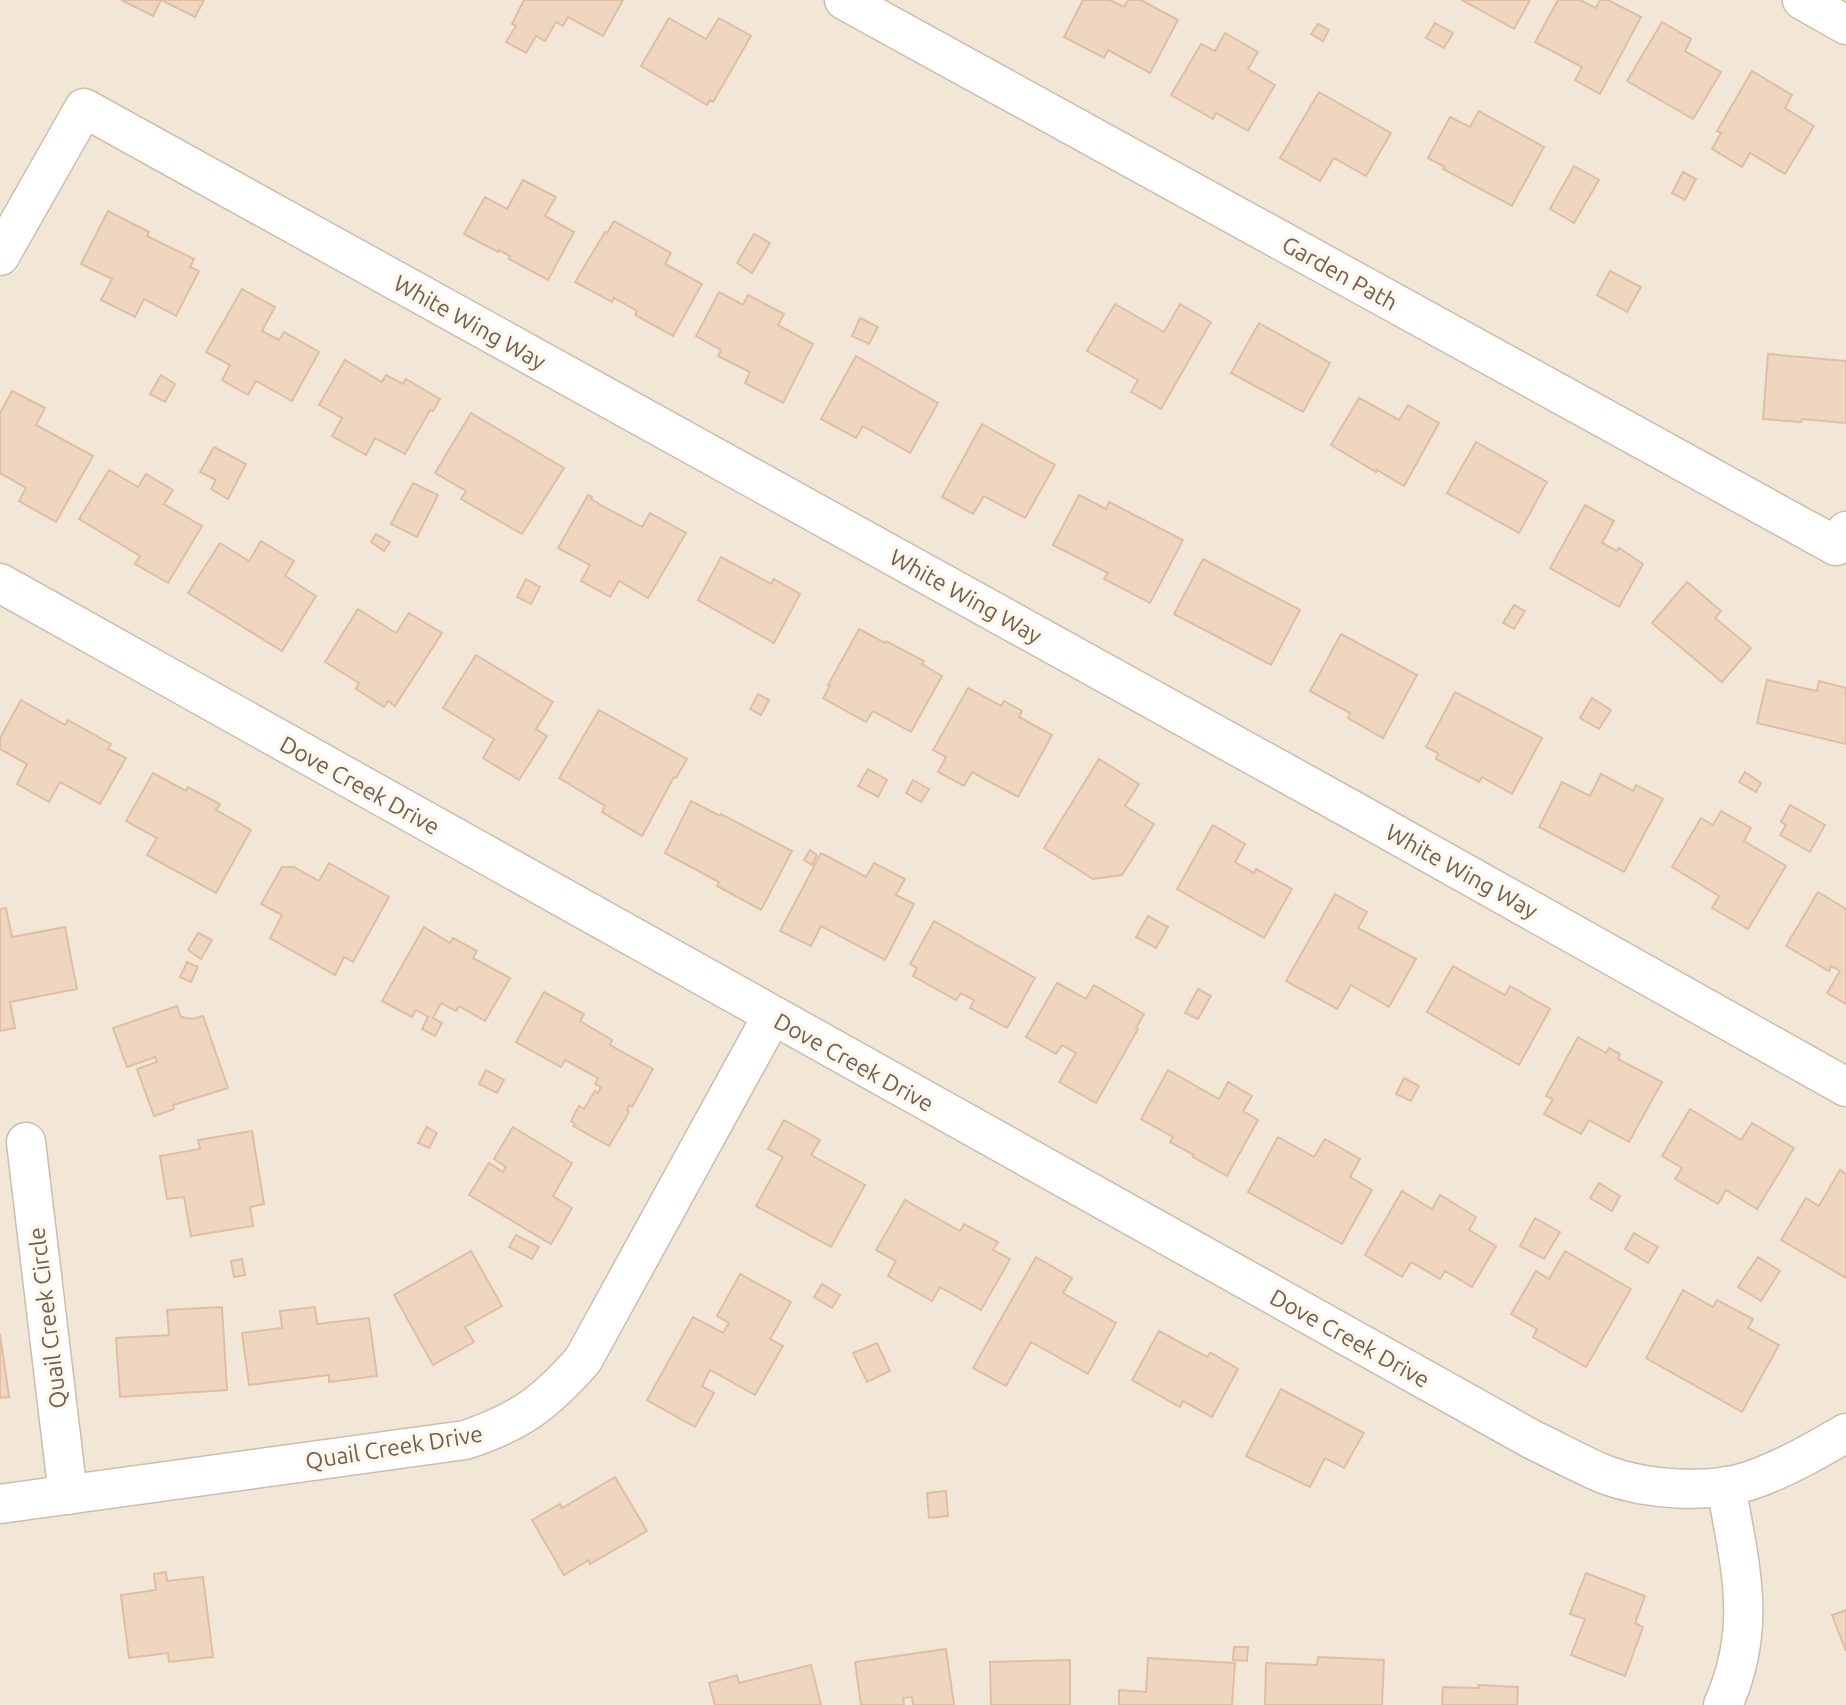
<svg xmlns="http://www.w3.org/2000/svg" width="1846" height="1705" font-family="Ubuntu,sans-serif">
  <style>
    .residential { fill: #f2e7d7 }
    .building { fill: #eed6c1; stroke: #dfbea3; stroke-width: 2 }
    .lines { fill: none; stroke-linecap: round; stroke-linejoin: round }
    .street-casing { stroke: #ccbdae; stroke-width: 41 }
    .secondary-casing { stroke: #cebeac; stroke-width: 41 }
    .street { stroke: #fff; stroke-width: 38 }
    .secondary { stroke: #fff; stroke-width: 38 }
    .labels { text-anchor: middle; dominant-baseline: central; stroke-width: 7; stroke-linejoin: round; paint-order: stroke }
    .street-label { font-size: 23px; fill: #725d4e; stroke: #fdf8ee }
  </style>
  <rect width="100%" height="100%" fill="#faf4e8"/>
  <rect class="residential" x="0" y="0" width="1846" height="1705"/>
  <g class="building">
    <path d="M121,0H204L195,17L161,0L153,16Z"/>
    <path d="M524,0H623L603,36L568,17L563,26L556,22L545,41L536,36L526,53L506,42L516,26L512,24Z"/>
    <path d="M1083,0H1110L1124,7L1128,0H1141L1178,20L1150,73L1108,50L1104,58L1064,37Z"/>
    <path d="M1462,0H1530L1514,29Z"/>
    <path d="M1558,0H1580L1596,8L1600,0H1608L1641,17L1600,94L1575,80L1582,67L1535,42Z"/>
    <path d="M669,18L706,39L719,18L751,36L713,102L710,100L707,105L641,66Z"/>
    <path d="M1662,22L1691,39L1685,51L1721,72L1693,119L1627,81Z"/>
    <path d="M1435,23L1453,33L1444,48L1426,38Z"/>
    <path d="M1318,24L1329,30L1323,41L1311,34Z"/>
    <path d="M1225,33L1258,52L1248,69L1275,85L1248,131L1216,113L1213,119L1171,95L1201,44L1215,51Z"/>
    <path d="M1752,71L1792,95L1785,108L1814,126L1785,174L1750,153L1742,167L1712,149L1721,133L1717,131Z"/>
    <path d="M1319,92L1391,133L1366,176L1334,158L1320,181L1280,158Z"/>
    <path d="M1479,111L1544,147L1512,206L1443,169L1445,167L1428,158L1450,117L1470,127Z"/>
    <path d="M1574,166L1599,180L1574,223L1550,209Z"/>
    <path d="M1683,172L1696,179L1685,200L1672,193Z"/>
    <path d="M523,180L556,197L545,216L574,232L548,280L509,259L510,256L499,250L498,252L464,234L485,197L507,209Z"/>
    <path d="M108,211L149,232L147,236L194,259L190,267L199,271L176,316L144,299L135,317L101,300L112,279L81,264Z"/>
    <path d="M614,221L671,253L665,264L702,284L673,336L635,315L637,311L614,298L612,302L575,282L605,232L607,233Z"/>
    <path d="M754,234L770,243L752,273L737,263Z"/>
    <path d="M1610,271L1641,287L1627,312L1597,295Z"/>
    <path d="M242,289L275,307L262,331L279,340L284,332L319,352L292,401L256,381L248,395L222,380L230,365L206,352Z"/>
    <path d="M719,292L743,305L748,295L784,314L778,325L813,344L783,403L745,383L750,372L718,356L721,350L696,336Z"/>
    <path d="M1115,304L1164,332L1180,304L1211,322L1161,409L1131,392L1138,380L1087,351Z"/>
    <path d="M860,318L878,327L869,344L852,336Z"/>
    <path d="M1259,323L1330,363L1303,412L1231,373Z"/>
    <path d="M1768,354L1846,361V423L1802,419L1801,422L1763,419Z"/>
    <path d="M856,356L938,403L910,453L863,426L856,438L821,419Z"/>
    <path d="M345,360L382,382L386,375L403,384L406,379L440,399L433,411L430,410L405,454L375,438L366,455L332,436L342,418L319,405Z"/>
    <path d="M161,375L175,384L165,402L150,394Z"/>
    <path d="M12,391L45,408L36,425L93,456L56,522L19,501L26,488L0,473V413Z"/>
    <path d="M1359,398L1399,420L1408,405L1439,423L1404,486L1377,470L1376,472L1331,445Z"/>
    <path d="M471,413L564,468L522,534L461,499L466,491L435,473Z"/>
    <path d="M982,424L1055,465L1025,518L984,496L973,514L942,497Z"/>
    <path d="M1476,442L1547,482L1519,533L1447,493Z"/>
    <path d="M214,447L246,464L228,499L211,489L216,480L200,472Z"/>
    <path d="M109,470L138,487L146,474L173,490L164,504L202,526L168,583L135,564L140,556L79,519Z"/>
    <path d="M413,483L438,495L417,537L391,524Z"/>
    <path d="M588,495L592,497L591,499L604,507L642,527L650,513L686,533L648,598L619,581L610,597L581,581L590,565L558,548Z"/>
    <path d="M1079,495L1106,509L1109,502L1183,540L1150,603L1104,579L1108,573L1053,545Z"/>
    <path d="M1585,505L1614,521L1602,543L1617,551L1619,548L1643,564L1619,607L1550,568Z"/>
    <path d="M376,534L390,542L384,551L371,542Z"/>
    <path d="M261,541L294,561L285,576L316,596L282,651L188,593L220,543L249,561Z"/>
    <path d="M721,557L771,584L774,579L800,594L774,643L698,600Z"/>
    <path d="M1203,559L1300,610L1271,665L1174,614Z"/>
    <path d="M526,579L540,587L531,604L517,597Z"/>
    <path d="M1687,582L1721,611L1715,618L1751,648L1722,682L1652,623Z"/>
    <path d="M1514,605L1525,611L1514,629L1503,623Z"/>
    <path d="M358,609L396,633L409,613L442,633L395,706L388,701L384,707L356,689L359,683L325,662Z"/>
    <path d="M859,629L885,643L886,641L924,661L922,664L942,676L911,732L873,711L866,722L823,698L830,686L828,685Z"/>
    <path d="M1341,634L1417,675L1383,738L1348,718L1350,713L1310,691Z"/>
    <path d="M476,655L553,702L536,729L547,736L519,780L483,758L494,739L443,708Z"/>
    <path d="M1767,680L1817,691L1819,681L1846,688V744L1757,723Z"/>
    <path d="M968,688L1001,706L1004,701L1022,711L1019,717L1052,735L1018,797L972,772L964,786L938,772L946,757L933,750Z"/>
    <path d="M1455,692L1542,738L1512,794L1482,777L1479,782L1436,759L1438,753L1426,747Z"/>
    <path d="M758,694L769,700L761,715L750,709Z"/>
    <path d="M1592,698L1611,710L1599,729L1580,718Z"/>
    <path d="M21,700L65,725L68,720L111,744L108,749L126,758L100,804L60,782L49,802L17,784L27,764L0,749V738Z"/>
    <path d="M599,710L687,759L676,778L674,777L642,836L602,812L605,806L559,778Z"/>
    <path d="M1099,759L1139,784L1125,806L1154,824L1122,875L1093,879L1044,848Z"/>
    <path d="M868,769L887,780L878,797L858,786Z"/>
    <path d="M1745,772L1761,783L1756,792L1739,782Z"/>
    <path d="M153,773L186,791L188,787L220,804L216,810L251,830L216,893L147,855L157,838L126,821Z"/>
    <path d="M1601,774L1633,791L1636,785L1663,799L1624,872L1539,827L1562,782L1590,796Z"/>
    <path d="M913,780L929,789L921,802L906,793Z"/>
    <path d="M691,801L720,816L721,814L792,851L761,910L717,886L719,882L665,853Z"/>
    <path d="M1790,805L1825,825L1810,852L1780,835L1786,825L1781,822Z"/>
    <path d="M1721,811L1751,828L1744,841L1786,866L1748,929L1712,908L1719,896L1672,867L1701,818L1713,825Z"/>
    <path d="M1213,825L1245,844L1235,862L1254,873L1256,869L1292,889L1264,938L1177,889Z"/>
    <path d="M810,850L817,855L812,865L804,860Z"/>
    <path d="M821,853L866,877L874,863L905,879L896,895L914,904L885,960L821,926L811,946L780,931Z"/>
    <path d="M329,863L389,897L353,962L344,957L335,975L270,938L282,915L261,904L282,867H294L319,881Z"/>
    <path d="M1818,892L1846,909V1004L1827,993L1840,971L1831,966L1829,971L1786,946Z"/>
    <path d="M1335,894L1367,912L1358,928L1416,959L1389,1007L1351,985L1337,1009L1286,981Z"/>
    <path d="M6,908L12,937L65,927L77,989L10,1002L15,1028L0,1031V909Z"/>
    <path d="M1148,916L1168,927L1156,948L1136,937Z"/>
    <path d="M934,921L1035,978L1007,1028L970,1008L974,1000L961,993L956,1000L913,976L917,968L910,964Z"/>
    <path d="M424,927L450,943L453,938L477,951L473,958L510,978L485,1021L459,1006L456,1011L441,1003L433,1018L442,1023L435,1036L422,1029L428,1017L416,1010L412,1017L382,1001Z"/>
    <path d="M198,933L212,940L201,959L188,950Z"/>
    <path d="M187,962L198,967L191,982L180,977Z"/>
    <path d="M1453,966L1505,995L1510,986L1550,1009L1519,1065L1427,1012Z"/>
    <path d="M1057,983L1086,999L1094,985L1144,1014L1136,1028L1138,1029L1096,1103L1059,1082L1076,1053L1062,1045L1056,1054L1026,1037Z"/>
    <path d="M1198,989L1211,996L1198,1019L1185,1013Z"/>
    <path d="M544,992L584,1014L580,1021L612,1040L610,1045L653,1069L632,1107L629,1105L627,1110L629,1112L609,1146L573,1126L575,1124L571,1121L579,1106L584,1109L595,1091L598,1093L601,1087L595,1084L598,1078L565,1060L561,1067L516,1042Z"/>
    <path d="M177,1006L181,1017L193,1019L203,1016L228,1088L173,1105L174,1109L154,1116L137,1069L157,1062L155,1057L127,1067L113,1028Z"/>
    <path d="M1578,1037L1606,1053L1609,1048L1620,1054L1618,1059L1662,1082L1629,1142L1589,1120L1581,1134L1544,1114L1553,1099L1546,1096Z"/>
    <path d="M486,1070L504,1080L497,1093L479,1084Z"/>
    <path d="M1168,1070L1219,1099L1228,1082L1252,1096L1243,1111L1258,1120L1227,1176L1193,1157L1194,1155L1170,1142L1173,1137L1141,1119Z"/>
    <path d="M1404,1078L1419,1086L1411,1101L1396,1094Z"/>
    <path d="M1690,1109L1741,1140L1752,1123L1794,1148L1757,1209L1726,1190L1718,1204L1675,1179L1682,1168L1662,1156Z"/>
    <path d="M784,1120L820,1140L811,1155L865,1185L831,1247L756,1206L783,1157L768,1149Z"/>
    <path d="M427,1127L437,1133L429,1148L418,1143Z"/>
    <path d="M513,1127L572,1163L553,1196L572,1208L551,1244L469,1195L489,1163L503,1172L506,1167L494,1159Z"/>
    <path d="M252,1131L264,1204L250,1207L253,1226L191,1236L184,1197L167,1199L160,1156L200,1149L198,1140Z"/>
    <path d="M1278,1137L1314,1157L1325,1139L1360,1159L1350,1177L1372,1190L1342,1244L1248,1192Z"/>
    <path d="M1840,1170L1846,1174V1278L1781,1240L1806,1198L1819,1206Z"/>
    <path d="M1599,1183L1620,1196L1612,1211L1590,1198Z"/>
    <path d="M1402,1191L1432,1209L1440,1195L1476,1217L1469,1230L1496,1246L1472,1287L1445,1271L1440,1279L1411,1262L1402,1277L1365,1255Z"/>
    <path d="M905,1200L960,1231L964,1224L998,1242L993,1250L1010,1259L981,1310L940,1287L932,1301L888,1276L896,1261L876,1250Z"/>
    <path d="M1535,1218L1560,1232L1544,1259L1520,1246Z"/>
    <path d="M1634,1233L1658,1247L1648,1263L1625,1249Z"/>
    <path d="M516,1235L539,1247L532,1259L509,1247Z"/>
    <path d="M471,1251L502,1306L465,1327L474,1342L433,1365L394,1295Z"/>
    <path d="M1565,1251L1631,1289L1586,1367L1533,1337L1537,1329L1511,1314L1536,1271L1549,1279Z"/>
    <path d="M1036,1257L1072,1278L1063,1293L1116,1323L1088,1374L1031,1342L1006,1386L973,1368Z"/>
    <path d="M1758,1257L1780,1271L1761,1301L1738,1287Z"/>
    <path d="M242,1259L245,1275L234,1277L231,1261Z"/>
    <path d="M740,1274L791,1302L770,1339L783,1346L755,1395L710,1370L702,1386L714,1393L695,1427L647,1400L693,1317L723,1333L729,1323L717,1316Z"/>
    <path d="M822,1284L840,1295L832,1308L814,1297Z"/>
    <path d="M1683,1290L1713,1307L1717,1300L1753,1319L1748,1328L1779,1345L1742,1412L1646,1358Z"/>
    <path d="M222,1307L227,1390L120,1397L116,1338L169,1335L167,1310Z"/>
    <path d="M315,1307L317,1324L369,1318L377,1376L329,1382V1375L249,1385L242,1333L282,1328L280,1311Z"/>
    <path d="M1159,1331L1207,1357L1210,1353L1213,1354L1238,1369L1212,1417L1183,1401L1180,1407L1132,1380Z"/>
    <path d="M0,1334L9,1397L0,1398Z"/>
    <path d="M877,1343L890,1371L867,1382L853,1353Z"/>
    <path d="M1281,1389L1364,1433L1344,1468L1325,1458L1310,1487L1246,1456Z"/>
    <path d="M615,1477L647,1531L590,1564L589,1560L564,1575L532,1520L560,1504L562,1508Z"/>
    <path d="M946,1491L948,1516L929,1518L927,1493Z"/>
    <path d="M166,1572L167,1581L203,1577L213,1657L169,1662L168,1653L129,1658L121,1595L156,1590L154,1574Z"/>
    <path d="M1586,1573L1645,1596L1635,1623L1643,1627L1625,1676L1571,1655L1585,1619L1570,1614Z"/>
    <path d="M1846,1610V1651L1832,1615Z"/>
    <path d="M1234,1647H1248L1247,1661L1233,1660Z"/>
    <path d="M946,1649L954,1705H913L912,1697L903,1698L904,1705H861L855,1662Z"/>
    <path d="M1318,1657L1384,1660L1382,1705H1265L1266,1663L1317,1665Z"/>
    <path d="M1148,1658L1235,1663L1232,1705H1119V1690L1146,1692Z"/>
    <path d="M1070,1660V1705H991L990,1662Z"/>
    <path d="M811,1665L821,1705H715L709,1683L737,1675L739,1683Z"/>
    <path d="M1478,1685L1518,1687L1517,1705H1442L1443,1687L1479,1688Z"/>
  </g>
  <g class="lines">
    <g class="street-casing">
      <g id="street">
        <path d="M844,0L1836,546L1846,531"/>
        <path d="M0,256L84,108L1354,811L1846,1087"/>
        <path d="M0,583L1533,1440C1557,1451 1581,1465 1606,1475C1647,1490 1708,1494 1749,1481C1784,1469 1815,1451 1846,1433"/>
        <path d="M26,1142L68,1495"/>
        <path d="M0,1504L465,1440C520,1422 545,1403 583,1360L772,1016"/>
        <path d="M1723,1705C1758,1627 1740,1566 1726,1486"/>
      </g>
    </g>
    <g class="secondary-casing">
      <path id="secondary" d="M1802,0L1846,25"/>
    </g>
    <use href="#street" class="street"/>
    <use href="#secondary" class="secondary"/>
  </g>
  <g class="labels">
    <g class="street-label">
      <text transform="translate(1340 273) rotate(29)">Garden Path</text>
      <text transform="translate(470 322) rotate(29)">White Wing Way</text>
      <text transform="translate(966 596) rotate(29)">White Wing Way</text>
      <text transform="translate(360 785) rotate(29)">Dove Creek Drive</text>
      <text transform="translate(1462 871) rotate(29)">White Wing Way</text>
      <text transform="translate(854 1062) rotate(29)">Dove Creek Drive</text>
      <text transform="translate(47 1318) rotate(-97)">Quail Creek Circle</text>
      <text transform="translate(1350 1338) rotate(29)">Dove Creek Drive</text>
      <text transform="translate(394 1447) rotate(-9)">Quail Creek Drive</text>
    </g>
  </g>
</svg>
